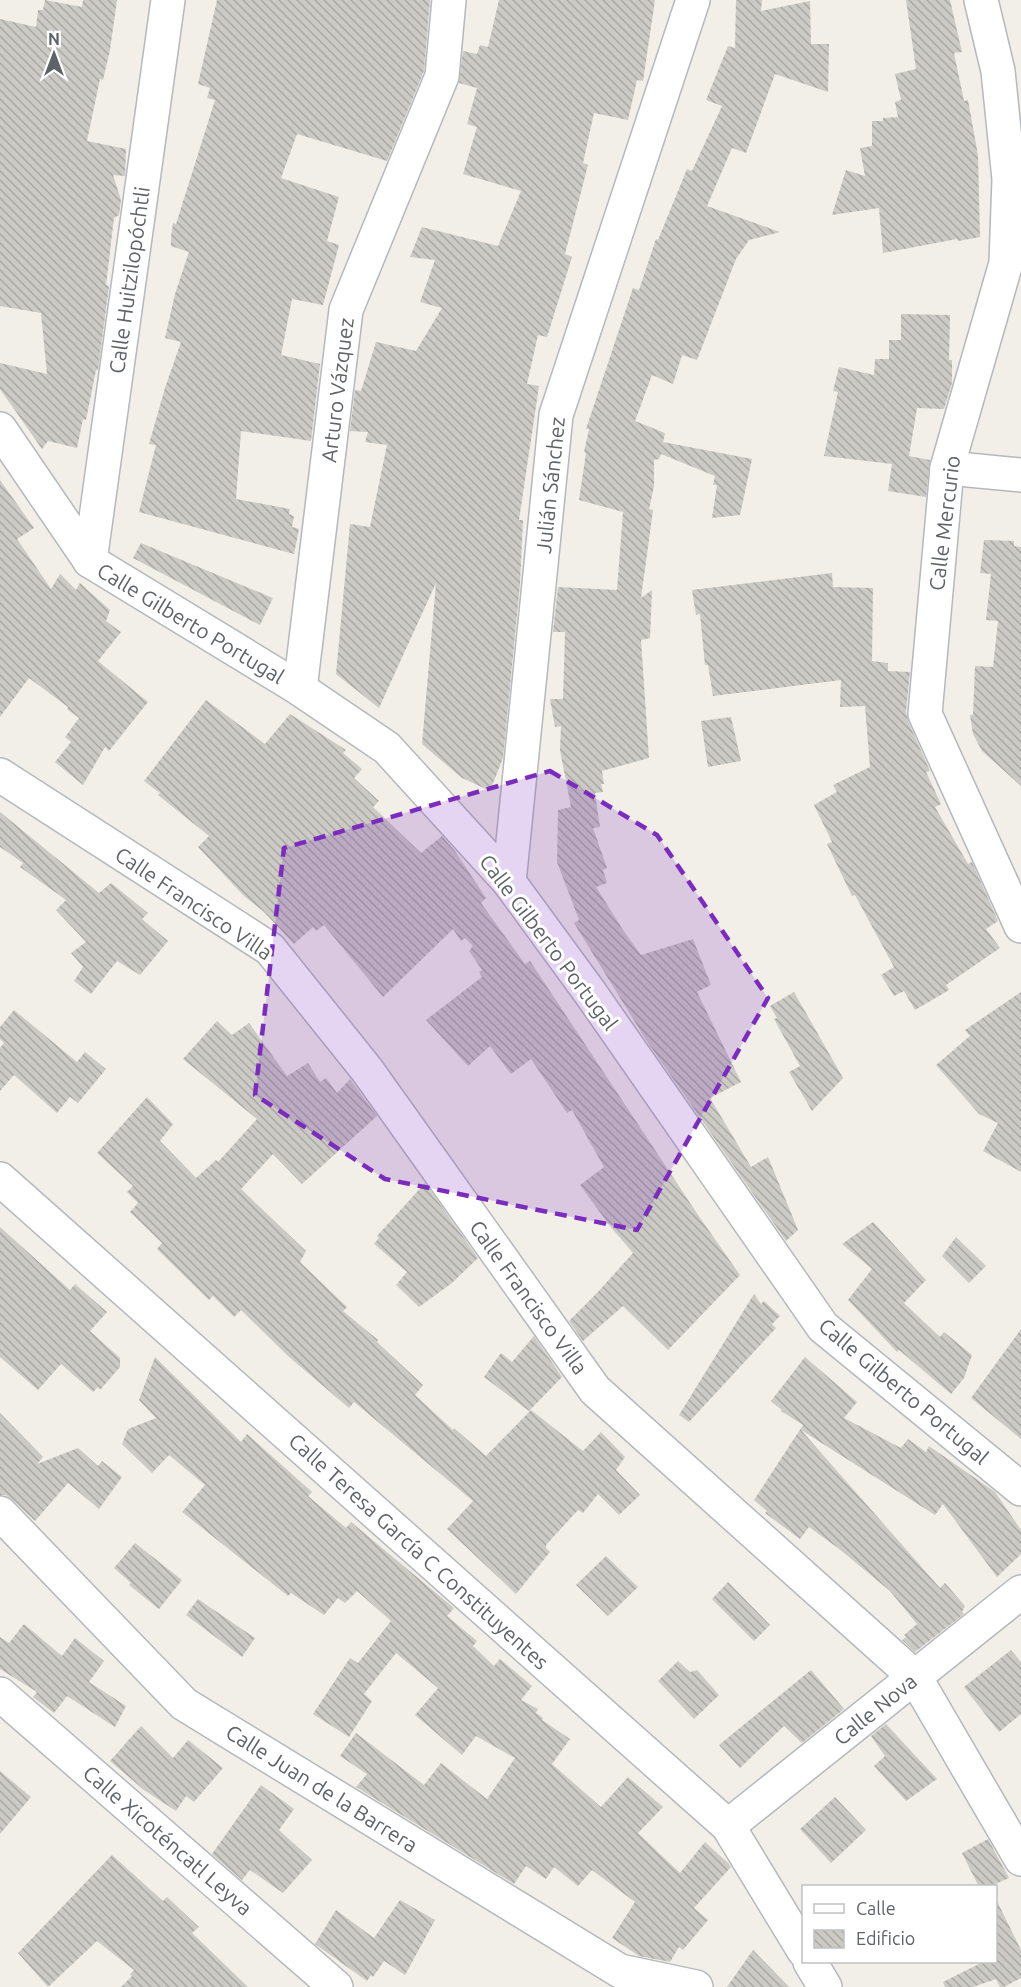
<svg xmlns="http://www.w3.org/2000/svg" width="1021" height="1987" font-family="Ubuntu,sans-serif">
  <style>
    .building { fill: url(#building-back-hatch) }
    .lines { fill: none; stroke-linecap: round; stroke-linejoin: round }
    .minor-casing { stroke: #b5b8bc; stroke-width: 36 }
    .minor { stroke: #fff; stroke-width: 33 }
    .marked { fill: #7b2cbf; fill-opacity: 0.2; stroke: #7b2cbf; stroke-width: 4.5; stroke-dasharray: 12 8; stroke-linejoin: round }
    .labels { text-anchor: middle; dominant-baseline: central; stroke-width: 6; stroke-linejoin: round; paint-order: stroke }
    .street-label { font-size: 21px; fill: #5f6368; stroke: #fff }
  </style>
  <defs>
    <pattern id="building-back-hatch" width="6" height="6" patternUnits="userSpaceOnUse" patternTransform="scale(1.5)"><rect width="6" height="6" fill="#cccac5"/><path d="M-1 5l2 2M0 0l6 6M5-1l2 2" fill="none" stroke="#a9a8a4"/></pattern>
  </defs>
  <rect width="100%" height="100%" fill="#f1efe8"/>
  <g class="building">
    <path d="M45,0L82,7L83,0H117L110,50L103,80L100,79L87,141L126,149L125,176L113,175L121,200L119,215L114,218L106,285L109,286L98,370H96L86,420L83,419L77,448L48,441L42,449L0,389V363L47,374L41,313L0,306V19L36,27L38,10H43Z"/>
    <path d="M217,0H430L424,71L387,161L297,134L281,178L339,197L327,241L339,245L323,305L292,299L281,355L320,364L311,441L241,431L236,499L290,509L289,514L294,516L292,527L299,529L294,554L139,512L156,445L149,444L165,388L181,342L165,338L175,294L189,252L171,246V237L173,223L176,224L215,100L207,98L210,88L198,84Z"/>
    <path d="M499,0H655L643,81L637,80L628,120L594,113L583,163L588,165L565,254L572,257L547,337L538,335L527,384L539,386L519,520H523L520,584L503,758L490,791L462,778L422,744L436,583L379,708L336,674L350,524L370,527L387,445L365,442L368,432L350,431L355,390L361,391L376,342L416,351L442,308L420,302L435,260L410,257L422,227L498,246L521,191L463,174L477,127L467,124L477,88L459,83L463,51L477,54L480,45L488,47Z"/>
    <path d="M736,0H762L761,11L810,1L811,44H829L828,92L775,74L746,153L732,148L707,206L780,232L749,240L736,259L697,360L682,355L673,384L652,375L635,421L665,433L663,442L752,459L740,515L712,518L717,485H713L715,476L661,454L659,459L654,460V486L649,509L653,510L641,598L652,590L650,638L641,640L649,758L602,771L604,784H601L603,792L595,793L600,827L593,828L607,868L603,870L607,883L596,887L623,930L641,955L693,939L711,985L697,992L741,1082L710,1098L751,1167L768,1157L798,1230L786,1241L646,1040L574,923L579,920L557,862L558,810L571,807L560,750L561,726L555,727L550,699H563L565,632H553L558,587L617,590L623,512L579,500L586,453L584,452L589,429H586L633,288L639,290L656,239L658,240L687,169L692,171L722,106L706,100L728,46L735,48Z"/>
    <path d="M906,0H950L962,52L954,53L964,101L968,100L978,155L980,237L958,241L957,239L883,253L879,208L832,215L846,170L865,176L860,148L872,146V121H883V118L898,117L895,102L901,100L895,74L916,69Z"/>
    <path d="M901,314L950,315L949,360H952V383L944,409L917,408L909,456L930,460L926,497L888,491L892,464L824,456L838,392L833,391L839,367L874,375L875,359H889V340H901Z"/>
    <path d="M0,480L34,528L17,539L51,589L60,574L76,590L80,583L110,610L106,621L121,632L98,661L148,702L109,751L105,747L83,785L55,762L71,742L65,737L79,718L67,709L68,707L29,678L0,717Z"/>
    <path d="M984,540L1014,541V546L1021,547V786L982,751L973,734L970,715H973L975,666L993,667L998,621L986,620L991,574L980,573Z"/>
    <path d="M141,543L273,598L260,625L133,558Z"/>
    <path d="M832,573L833,587L873,588L872,661L888,663V671L910,672L906,712L908,721L930,771L926,772L941,804L935,807L968,864L972,862L998,921L986,929L1000,948L946,985L949,990L915,1010L904,991L894,996L881,975L894,967L855,895L852,896L827,844L832,842L814,805L837,792L833,785L870,767L865,706L840,707L841,680L713,696L708,665H705L700,614L696,615L692,590Z"/>
    <path d="M206,700L265,744L290,714L346,750L343,753L362,769L354,778L379,801L373,807L421,853L442,836L455,851L486,898L481,903L525,964L530,961L698,1215L740,1275L668,1350L623,1306L583,1341L569,1321L597,1293L633,1253L610,1226L580,1185L604,1167L572,1110L567,1113L531,1059L511,1074L490,1046L468,1066L426,1020L482,977L479,972L482,970L469,951L473,946L465,938L461,941L453,929L383,997L324,925L316,931L313,927L294,944L264,912L244,896L198,847L209,836L158,795L160,793L144,781Z"/>
    <path d="M731,717L741,761L708,767L701,721Z"/>
    <path d="M0,812L99,893L111,883L148,913L142,919L168,941L140,975L117,961L91,994L74,981L83,967L71,953L86,942L56,910L66,900L20,867L23,863L0,847Z"/>
    <path d="M794,992L843,1078L812,1111L789,1072L800,1066L774,1019L777,1018L770,1006Z"/>
    <path d="M1021,992V1172L983,1151L998,1123L979,1114L936,1065L970,1036L965,1030Z"/>
    <path d="M14,1010L77,1062L85,1052L106,1069L78,1103L70,1097L57,1113L14,1075L0,1091V1048L4,1043L0,1039V1027Z"/>
    <path d="M217,1021L232,1035L249,1023L287,1076L308,1063L320,1082L326,1078L337,1093L350,1079L377,1116L302,1184L273,1154L241,1189L306,1251L300,1262L347,1307L343,1311L378,1340L377,1342L423,1385L415,1395L453,1430L454,1428L486,1456L531,1410L583,1451L601,1432L625,1457L616,1470L640,1495L619,1515L598,1494L583,1513L578,1510L546,1545V1548L550,1552L516,1594L447,1529L473,1501L354,1402L349,1408L288,1356L241,1310L234,1317L213,1296L209,1300L157,1249L162,1243L130,1212L138,1203L127,1192L133,1186L97,1153L147,1097L173,1124L160,1141L196,1178L216,1160L218,1162L257,1119L183,1059Z"/>
    <path d="M425,1183L478,1258L452,1283L419,1307L396,1285L407,1272L374,1244L379,1238L377,1236Z"/>
    <path d="M873,1222L926,1280L904,1303L940,1337L944,1332L972,1355L964,1378L951,1394L899,1350L897,1352L848,1300L872,1269L842,1244Z"/>
    <path d="M0,1227L70,1290L75,1284L107,1312L90,1331L120,1358V1367L100,1390L98,1387L93,1392L61,1364L38,1390L0,1357Z"/>
    <path d="M956,1237L986,1266L969,1283L942,1256Z"/>
    <path d="M754,1294L761,1304L764,1301L780,1316L772,1324L776,1328L689,1422L679,1415Z"/>
    <path d="M1021,1329V1439L971,1398Z"/>
    <path d="M534,1336L562,1377L529,1411L484,1377L501,1353L512,1362Z"/>
    <path d="M155,1357L241,1442L247,1434L312,1492L308,1496L346,1528L351,1522L454,1608L447,1616L477,1641L473,1646L494,1666L500,1659L532,1686L521,1700L538,1709L536,1713L543,1718L542,1720L570,1739L552,1764L601,1807L628,1777L663,1807L638,1833L680,1873L705,1842L728,1863L731,1867L694,1908L708,1920L683,1950L679,1947L670,1962L639,1956L612,1938L635,1902L592,1870L578,1886L554,1867L546,1879L526,1866L514,1884L356,1787L367,1774L340,1756L356,1733L424,1785L441,1763L487,1799L515,1758L476,1736L462,1755L415,1715L438,1688L396,1653L364,1694L372,1701L349,1737L313,1714L350,1658L358,1663L391,1621L357,1591L345,1603L338,1598L324,1615L291,1593L288,1596L182,1512L205,1485L169,1455L152,1473L122,1444L128,1429L156,1418L139,1400Z"/>
    <path d="M805,1357L857,1402L844,1418L901,1448L908,1439L926,1452L929,1446L995,1492L1021,1530V1554L997,1577L943,1504L935,1515L801,1430L940,1588L945,1583L965,1606L962,1612L964,1614L915,1652L902,1640L906,1637L904,1635L917,1624L890,1591L838,1548L809,1527L800,1539L765,1513L767,1511L754,1500L803,1425L781,1411L782,1410L771,1401Z"/>
    <path d="M0,1413L43,1457L37,1464L78,1448L98,1466L102,1461L122,1477L99,1509L68,1483L35,1521L13,1500L6,1495H0Z"/>
    <path d="M135,1543L182,1580L159,1609L129,1585L131,1583L114,1568Z"/>
    <path d="M606,1556L638,1587L608,1616L576,1585Z"/>
    <path d="M728,1582L770,1625L754,1641L712,1599Z"/>
    <path d="M198,1599L255,1638L242,1657L186,1615Z"/>
    <path d="M24,1624L62,1656L75,1638L104,1661L89,1682L126,1706L115,1727L67,1696L54,1713L33,1697L37,1692L0,1669V1637L9,1643Z"/>
    <path d="M1011,1650L1021,1662V1714L999,1732L964,1687Z"/>
    <path d="M678,1661L690,1672L697,1670L719,1695L694,1719L658,1681Z"/>
    <path d="M811,1670L844,1709L802,1743L784,1726L740,1768L719,1745Z"/>
    <path d="M886,1724L937,1779L906,1801L874,1766L885,1756L871,1736Z"/>
    <path d="M141,1726L173,1758L188,1740L223,1768L194,1802L186,1796L176,1811L144,1790L110,1761Z"/>
    <path d="M0,1771L31,1797L0,1834Z"/>
    <path d="M261,1785L294,1809L279,1830L312,1860L283,1893L250,1870L242,1880L212,1854Z"/>
    <path d="M835,1797L866,1830L831,1863L800,1829Z"/>
    <path d="M988,1839L1009,1878L989,1887H979L962,1853Z"/>
    <path d="M112,1855L163,1901L167,1897L199,1927L192,1933L248,1987H121L132,1976L130,1974L134,1970L97,1941L48,1987L18,1953Z"/>
    <path d="M996,1899L1021,1950V1978L1004,1987H1000L996,1979L973,1987H945L943,1982L983,1962H996Z"/>
    <path d="M400,1900L435,1920L405,1975L384,1961L373,1977L371,1975L367,1981L315,1944L336,1910L374,1938Z"/>
    <path d="M753,1950L789,1987H727Z"/>
  </g>
  <g class="lines">
    <g class="minor-casing">
      <g id="minor">
        <path d="M981,0L998,71L1009,179L1006,263L947,468L925,714L1021,926"/>
        <path d="M0,429L90,561L300,689L387,748L509,882L591,994L823,1327L1021,1489"/>
        <path d="M947,468L1021,475"/>
        <path d="M90,561L168,0"/>
        <path d="M300,689L346,310L442,76L449,0"/>
        <path d="M0,775L270,949L367,1070L595,1390L915,1677L1021,1859"/>
        <path d="M509,882L556,415L693,0"/>
        <path d="M0,1179L728,1826L804,1951"/>
        <path d="M0,1513L184,1704L620,1971L696,1987"/>
        <path d="M0,1694L336,1987"/>
        <path d="M728,1826L1021,1592"/>
        <path d="M810,1962L825,1987"/>
      </g>
    </g>
    <use href="#minor" class="minor"/>
  </g>
  <path class="marked" d="M550,771L657,835L768,998L637,1230L385,1179L255,1095L284,848Z"/>
  <g class="labels">
    <g class="street-label">
      <text transform="translate(129 280) rotate(-82)">Calle Huitzilopóchtli</text>
      <text transform="translate(337 390) rotate(-83)">Arturo Vázquez</text>
      <text transform="translate(550 485) rotate(-84)">Julián Sánchez</text>
      <text transform="translate(944 523) rotate(-83)">Calle Mercurio</text>
      <text transform="translate(191 623) rotate(31)">Calle Gilberto Portugal</text>
      <text transform="translate(194 903) rotate(34)">Calle Francisco Villa</text>
      <text transform="translate(549 942) rotate(53)">Calle Gilberto Portugal</text>
      <text transform="translate(529 1297) rotate(54)">Calle Francisco Villa</text>
      <text transform="translate(904 1391) rotate(40)">Calle Gilberto Portugal</text>
      <text transform="translate(419 1551) rotate(42)">Calle Teresa García C Constituyentes</text>
      <text transform="translate(875 1709) rotate(-39)">Calle Nova</text>
      <text transform="translate(322 1788) rotate(32)">Calle Juan de la Barrera</text>
      <text transform="translate(168 1840) rotate(41)">Calle Xicoténcatl Leyva</text>
    </g>
  </g>
  <rect x="802" y="1885" width="195" height="78" fill="#ffffff" stroke="#bfc1c3" stroke-width="1.5"/>
  <rect x="814" y="1904" width="30" height="9" fill="#ffffff" stroke="#bfc1c3" stroke-width="1.5"/>
  <text x="856" y="1915" font-size="18" fill="#5f6368">Calle</text>
  <rect x="814" y="1930" width="30" height="18" fill="url(#building-back-hatch)" stroke="#bfc1c3" stroke-width="1.5"/>
  <text x="856" y="1945" font-size="18" fill="#5f6368">Edificio</text>
  <g transform="translate(54 54)" stroke="#ffffff" stroke-width="4.5" paint-order="stroke">
  <path d="M0-4.5L10 22L0 15L-10 22Z" fill="#5f6368"/>
  <text y="-9" font-size="16" font-weight="bold" text-anchor="middle" fill="#5f6368">N</text>
  </g>
</svg>
